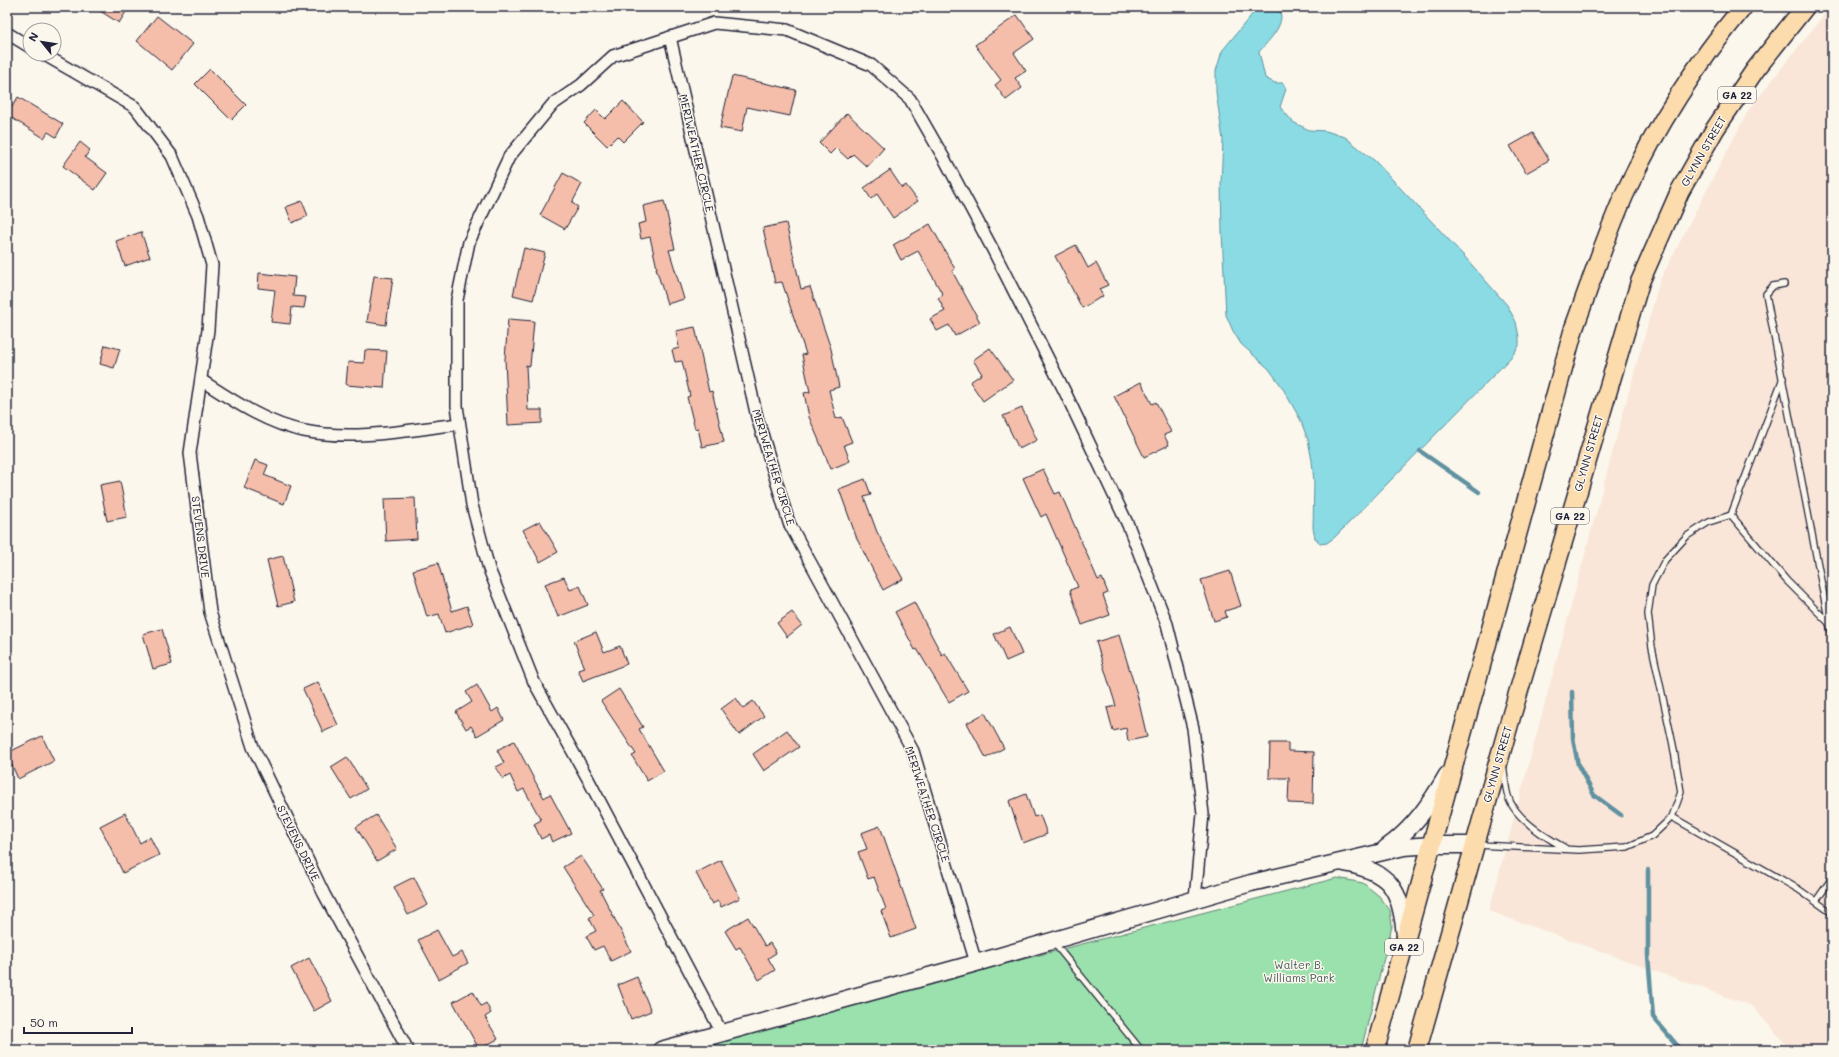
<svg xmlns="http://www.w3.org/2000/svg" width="1839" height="1057" font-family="Mali,sans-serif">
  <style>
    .built { fill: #f9e6d8 }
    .green { fill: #9be1ad; stroke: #5e8274 }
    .water { fill: #8adbe4; stroke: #6091a0 }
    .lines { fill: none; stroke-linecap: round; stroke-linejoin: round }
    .stream { stroke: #6091a0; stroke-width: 4.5 }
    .building { fill: #f5beaa; stroke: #22223b }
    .service-casing { stroke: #22223b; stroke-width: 8 }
    .minor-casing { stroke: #22223b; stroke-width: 14 }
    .secondary-casing { stroke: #22223b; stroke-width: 19 }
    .primary-casing { stroke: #22223b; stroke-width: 21 }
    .service { stroke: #fbf7ec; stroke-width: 5.5 }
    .minor { stroke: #fbf7ec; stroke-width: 11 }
    .secondary { stroke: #fbf7ec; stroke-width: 16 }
    .primary { stroke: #fcdcac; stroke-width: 18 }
    .labels { text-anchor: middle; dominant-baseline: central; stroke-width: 3; stroke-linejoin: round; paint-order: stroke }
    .shield { fill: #fbf7ec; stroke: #636270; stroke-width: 1 }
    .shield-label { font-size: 10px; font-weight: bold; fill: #22223b }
    .street-label { font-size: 11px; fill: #22223b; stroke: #fbf7ec }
    .park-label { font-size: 11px; fill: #465b5d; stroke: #fbf7ec }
  </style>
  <rect width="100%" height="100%" fill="#fbf7ec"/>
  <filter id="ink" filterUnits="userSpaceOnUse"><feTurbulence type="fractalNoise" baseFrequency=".025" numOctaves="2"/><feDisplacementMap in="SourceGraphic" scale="8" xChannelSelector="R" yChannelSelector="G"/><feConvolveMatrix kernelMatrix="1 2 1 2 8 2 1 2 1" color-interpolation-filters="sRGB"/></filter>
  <g filter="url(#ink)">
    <path class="built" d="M1830,7H1832V1050H1791L1752,1006L1489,911L1623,413L1660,280L1748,111Z"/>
    <path class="green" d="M1337,878L1363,883L1379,896L1390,910L1392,926L1361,1050H673Z"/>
    <path class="water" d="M1258,7H1277C1290,21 1268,41 1259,52L1265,78L1275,83H1283L1286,89L1280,107L1293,122L1309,130L1326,131L1345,137L1375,161L1464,256L1507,305L1516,322L1519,337V346L1512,356L1491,378L1335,537L1327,543L1320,544L1315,538L1313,528L1314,482L1312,461L1308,440L1300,419L1282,387L1269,369L1241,344L1233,331L1226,315L1222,232L1221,184L1223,140L1216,92V71L1222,51Z"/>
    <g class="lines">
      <g class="stream">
        <path d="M1280,7V10"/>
        <path d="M1420,451L1479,492"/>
        <path d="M1572,692L1573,738L1578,765L1594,795L1621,815"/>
        <path d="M1648,870V955L1653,1017L1681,1050"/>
      </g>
    </g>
    <g class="building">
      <path d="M94,7H129L119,23Z"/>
      <path d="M1017,15L1034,39L1014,53L1026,71L1015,78L1022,88L1006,100L995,85L1001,80L975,45Z"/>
      <path d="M157,16L193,44L172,70L137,41Z"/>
      <path d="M210,69L246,105L231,120L195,84Z"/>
      <path d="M732,76L796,90L790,116L747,107L742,132L720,128Z"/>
      <path d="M18,97L63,124L56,137L48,132L44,138L7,115Z"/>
      <path d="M623,101L643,122L623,142L617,136L607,146L584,123L596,110L605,119Z"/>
      <path d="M847,113L884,148L867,167L853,154L848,159L836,148L830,154L819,143Z"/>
      <path d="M1533,133L1549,160L1526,173L1510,146Z"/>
      <path d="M80,142L90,150L85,157L107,173L95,190L63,166Z"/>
      <path d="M890,170L902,188L906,185L918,201L893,218L877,194L871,199L864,188Z"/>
      <path d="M563,173L582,184L572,203L578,207L565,229L540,215Z"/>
      <path d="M302,201L308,216L292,223L286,207Z"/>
      <path d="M664,201L675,249L669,250L684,299L667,304L656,268H657L650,237L641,239L638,224L646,222L643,206Z"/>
      <path d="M786,223L801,289L810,287L831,349L839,387L829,390L836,419L842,417L852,442L844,445L850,461L831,469L809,417L804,393L810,392L802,355L806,354L782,282L775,283L763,228Z"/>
      <path d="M930,224L955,269L952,271L980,322L955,336L949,325L937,331L930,319L945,311L938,298L943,295L918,251L901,260L893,245Z"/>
      <path d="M141,232L150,257L125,266L116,241Z"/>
      <path d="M1076,245L1088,268L1096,263L1108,285L1099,289L1103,296L1082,308L1055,256Z"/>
      <path d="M524,248L545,253L533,300L513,295Z"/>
      <path d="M259,273L295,277L293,296L306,297L304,308L292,307L290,324L271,322L275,290L258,288Z"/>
      <path d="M374,276L393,278L386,325L367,322Z"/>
      <path d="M508,319L534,321L530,366L526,365L528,410H542V423L508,425L505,359Z"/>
      <path d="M695,327L709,392L712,391L724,442L702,447L698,428L695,429L687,397L690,396L682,361L675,362L672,350L679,348L676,331Z"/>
      <path d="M105,345L120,349L114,368L100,364Z"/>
      <path d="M990,348L1013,380L983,401L970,382L982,374L973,360Z"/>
      <path d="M365,350L387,351L384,388L346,385L348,362L364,363Z"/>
      <path d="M1141,382L1152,404L1156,402L1171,432L1164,435L1169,445L1144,457L1114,396Z"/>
      <path d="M1022,408L1037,440L1019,449L1003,416Z"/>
      <path d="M255,460L268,465L264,475L291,486L284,504L244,488Z"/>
      <path d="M1043,469L1055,494L1060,492L1098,580L1102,578L1108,593L1103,595L1110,615L1082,625L1070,590L1078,587L1046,514L1041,517L1023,478Z"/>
      <path d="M865,479L871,495L864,497L877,532L903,579L883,590L857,539L839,489Z"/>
      <path d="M120,481L127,517L107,521L100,485Z"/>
      <path d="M415,498L417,539L386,541L384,499Z"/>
      <path d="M540,521L558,552L540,562L523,530Z"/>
      <path d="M283,556L294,602L278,606L267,560Z"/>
      <path d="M438,563L452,611L467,606L473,624L445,633L439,614L427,617L413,570Z"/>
      <path d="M1230,571L1241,606L1225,611L1227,617L1214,621L1201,580Z"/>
      <path d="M564,577L570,590L580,586L588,605L558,617L545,584Z"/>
      <path d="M914,602L942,655L945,653L968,691L949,702L917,649L915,650L895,612Z"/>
      <path d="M792,612L802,625L787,637L777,623Z"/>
      <path d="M1010,627L1022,654L1006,661L994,634Z"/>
      <path d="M162,629L172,664L153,669L143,634Z"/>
      <path d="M596,632L604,652L620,646L627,664L583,681L578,670L585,668L574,641Z"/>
      <path d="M1119,635L1137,694L1147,737L1128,741L1126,728L1113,731L1107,708L1116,706L1096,642Z"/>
      <path d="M318,682L338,725L323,732L303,689Z"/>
      <path d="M477,685L492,712L498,708L504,720L477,736L471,726L466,729L456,712L472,702L466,692Z"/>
      <path d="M619,689L643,727L639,729L664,771L647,781L632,756L636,754L601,701Z"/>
      <path d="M736,698L743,708L753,701L764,716L739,735L721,709Z"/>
      <path d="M985,713L1004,748L986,758L967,723Z"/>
      <path d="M787,730L799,747L764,771L753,754Z"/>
      <path d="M42,736L54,761L18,779L7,753Z"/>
      <path d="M514,741L544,798L550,794L571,833L552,842L549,835L541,839L534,824L541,820L524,789L518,792L510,775L503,779L496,767L504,763L497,750Z"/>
      <path d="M1270,743H1288V751L1314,752L1313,804L1288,803L1289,778H1269Z"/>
      <path d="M347,757L367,789L351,799L331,767Z"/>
      <path d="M1026,794L1034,817L1040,815L1047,834L1023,843L1009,801Z"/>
      <path d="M125,813L140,843L150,837L159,855L123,873L100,826Z"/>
      <path d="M376,815L397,849L377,861L356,827Z"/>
      <path d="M880,826L916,929L891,938L881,911L886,909L874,877L868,879L858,852L867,849L861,833Z"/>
      <path d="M581,856L603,889L600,890L631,951L611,961L603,946L594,950L586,936L596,931L589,918L594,915L563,867Z"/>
      <path d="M721,860L740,898L721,907L718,901L712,904L696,873Z"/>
      <path d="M414,877L428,905L408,915L394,887Z"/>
      <path d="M748,917L765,946L770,943L776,953L768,958L775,970L759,980L740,947L736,949L725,931Z"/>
      <path d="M437,930L452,957L462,952L468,963L439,979L418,940Z"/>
      <path d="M309,958L332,1001L314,1011L291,968Z"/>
      <path d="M637,977L651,1011L631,1019L618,985Z"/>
      <path d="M473,991L481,1006L486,1003L491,1013L485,1017L498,1039L479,1049L453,1002Z"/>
    </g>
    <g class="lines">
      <g class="service-casing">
        <g id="service">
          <path d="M1784,284L1773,286L1766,294L1829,623"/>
          <path d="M1731,515L1783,378"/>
          <path d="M1503,765C1505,775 1505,787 1508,796C1514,818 1547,838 1565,848"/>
          <path d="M1672,817L1798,889L1832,913"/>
          <path d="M1478,845L1579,850L1627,847L1652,836L1672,817L1681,792L1673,745L1652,647L1648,614L1652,585L1665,560L1687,536L1709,522L1731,515L1787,581L1829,623L1832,634"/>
          <path d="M1816,901L1832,878"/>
          <path d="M1054,943L1141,1050"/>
        </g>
      </g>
      <g class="minor-casing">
        <g id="minor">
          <path d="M7,33L30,47"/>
          <path d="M670,37L757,417L789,523L913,751L976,963"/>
          <path d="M43,54L135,107L172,156L198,216L212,265L208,330L190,453L210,612L253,747L324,894L408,1050"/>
          <path d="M201,380C232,400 267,424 304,431C354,441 409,430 459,424"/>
          <path d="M722,1033L587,777L534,682L489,569L472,505L457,406V300L469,242L509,157L552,105L581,85L613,56L714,23L787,30L871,65L910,99L945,160L993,250L1065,392L1128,525L1167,624L1193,728L1203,814L1195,899"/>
        </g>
      </g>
      <g class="secondary-casing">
        <g id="secondary">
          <path d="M1386,848C1413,829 1431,803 1447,775"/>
          <path d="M1344,863C1391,872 1401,889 1405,936"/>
          <path d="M661,1050L976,963L1251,883L1404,847L1432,845H1474"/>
        </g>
      </g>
      <g class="primary-casing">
        <g id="primary">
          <path d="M1375,1050L1574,328C1591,282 1606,235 1626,191C1657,125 1696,64 1743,7"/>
          <path d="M1417,1050L1511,717L1640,282L1680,191L1715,129L1755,70L1805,7"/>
        </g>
      </g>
      <use href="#service" class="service"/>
      <use href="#minor" class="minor"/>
      <use href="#secondary" class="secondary"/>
      <use href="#primary" class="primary"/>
    </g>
  </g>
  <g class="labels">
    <g class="shield">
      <rect x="1718" y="87" width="38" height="16" rx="3"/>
      <rect x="1551" y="508" width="38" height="16" rx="3"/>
      <rect x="1385" y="939" width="38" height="16" rx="3"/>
    </g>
    <g class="shield-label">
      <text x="1737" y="95">GA 22</text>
      <text x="1570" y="516">GA 22</text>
      <text x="1404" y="947">GA 22</text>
    </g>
    <g class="street-label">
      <text transform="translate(1703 151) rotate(-60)">GLYNN STREET</text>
      <text transform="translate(697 153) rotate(77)">MERIWEATHER CIRCLE</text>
      <text transform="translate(1588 453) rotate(-74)">GLYNN STREET</text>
      <text transform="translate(774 467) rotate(73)">MERIWEATHER CIRCLE</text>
      <text transform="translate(201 537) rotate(83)">STEVENS DRIVE</text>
      <text transform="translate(1497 764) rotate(-74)">GLYNN STREET</text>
      <text transform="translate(928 804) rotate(72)">MERIWEATHER CIRCLE</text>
      <text transform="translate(299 843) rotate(64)">STEVENS DRIVE</text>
    </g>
    <g class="park-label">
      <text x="1299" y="964">Walter B.<tspan x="1299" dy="13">Williams Park</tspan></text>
    </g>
  </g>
  <rect width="1839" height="1057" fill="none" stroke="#fbf7ec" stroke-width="24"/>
  <rect x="12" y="12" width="1815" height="1033" fill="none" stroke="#22223b" stroke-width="1.5" filter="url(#ink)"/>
  <g transform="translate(42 42) rotate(300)"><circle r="19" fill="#fbf7ec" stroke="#a4a2a5"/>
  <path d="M0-3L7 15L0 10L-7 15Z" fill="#22223b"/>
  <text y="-6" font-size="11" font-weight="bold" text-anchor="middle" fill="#22223b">N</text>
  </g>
  <path d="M24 1027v6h108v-6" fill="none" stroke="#22223b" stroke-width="2"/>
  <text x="30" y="1027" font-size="12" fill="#22223b" stroke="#fbf7ec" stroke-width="3" paint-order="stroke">50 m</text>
</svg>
